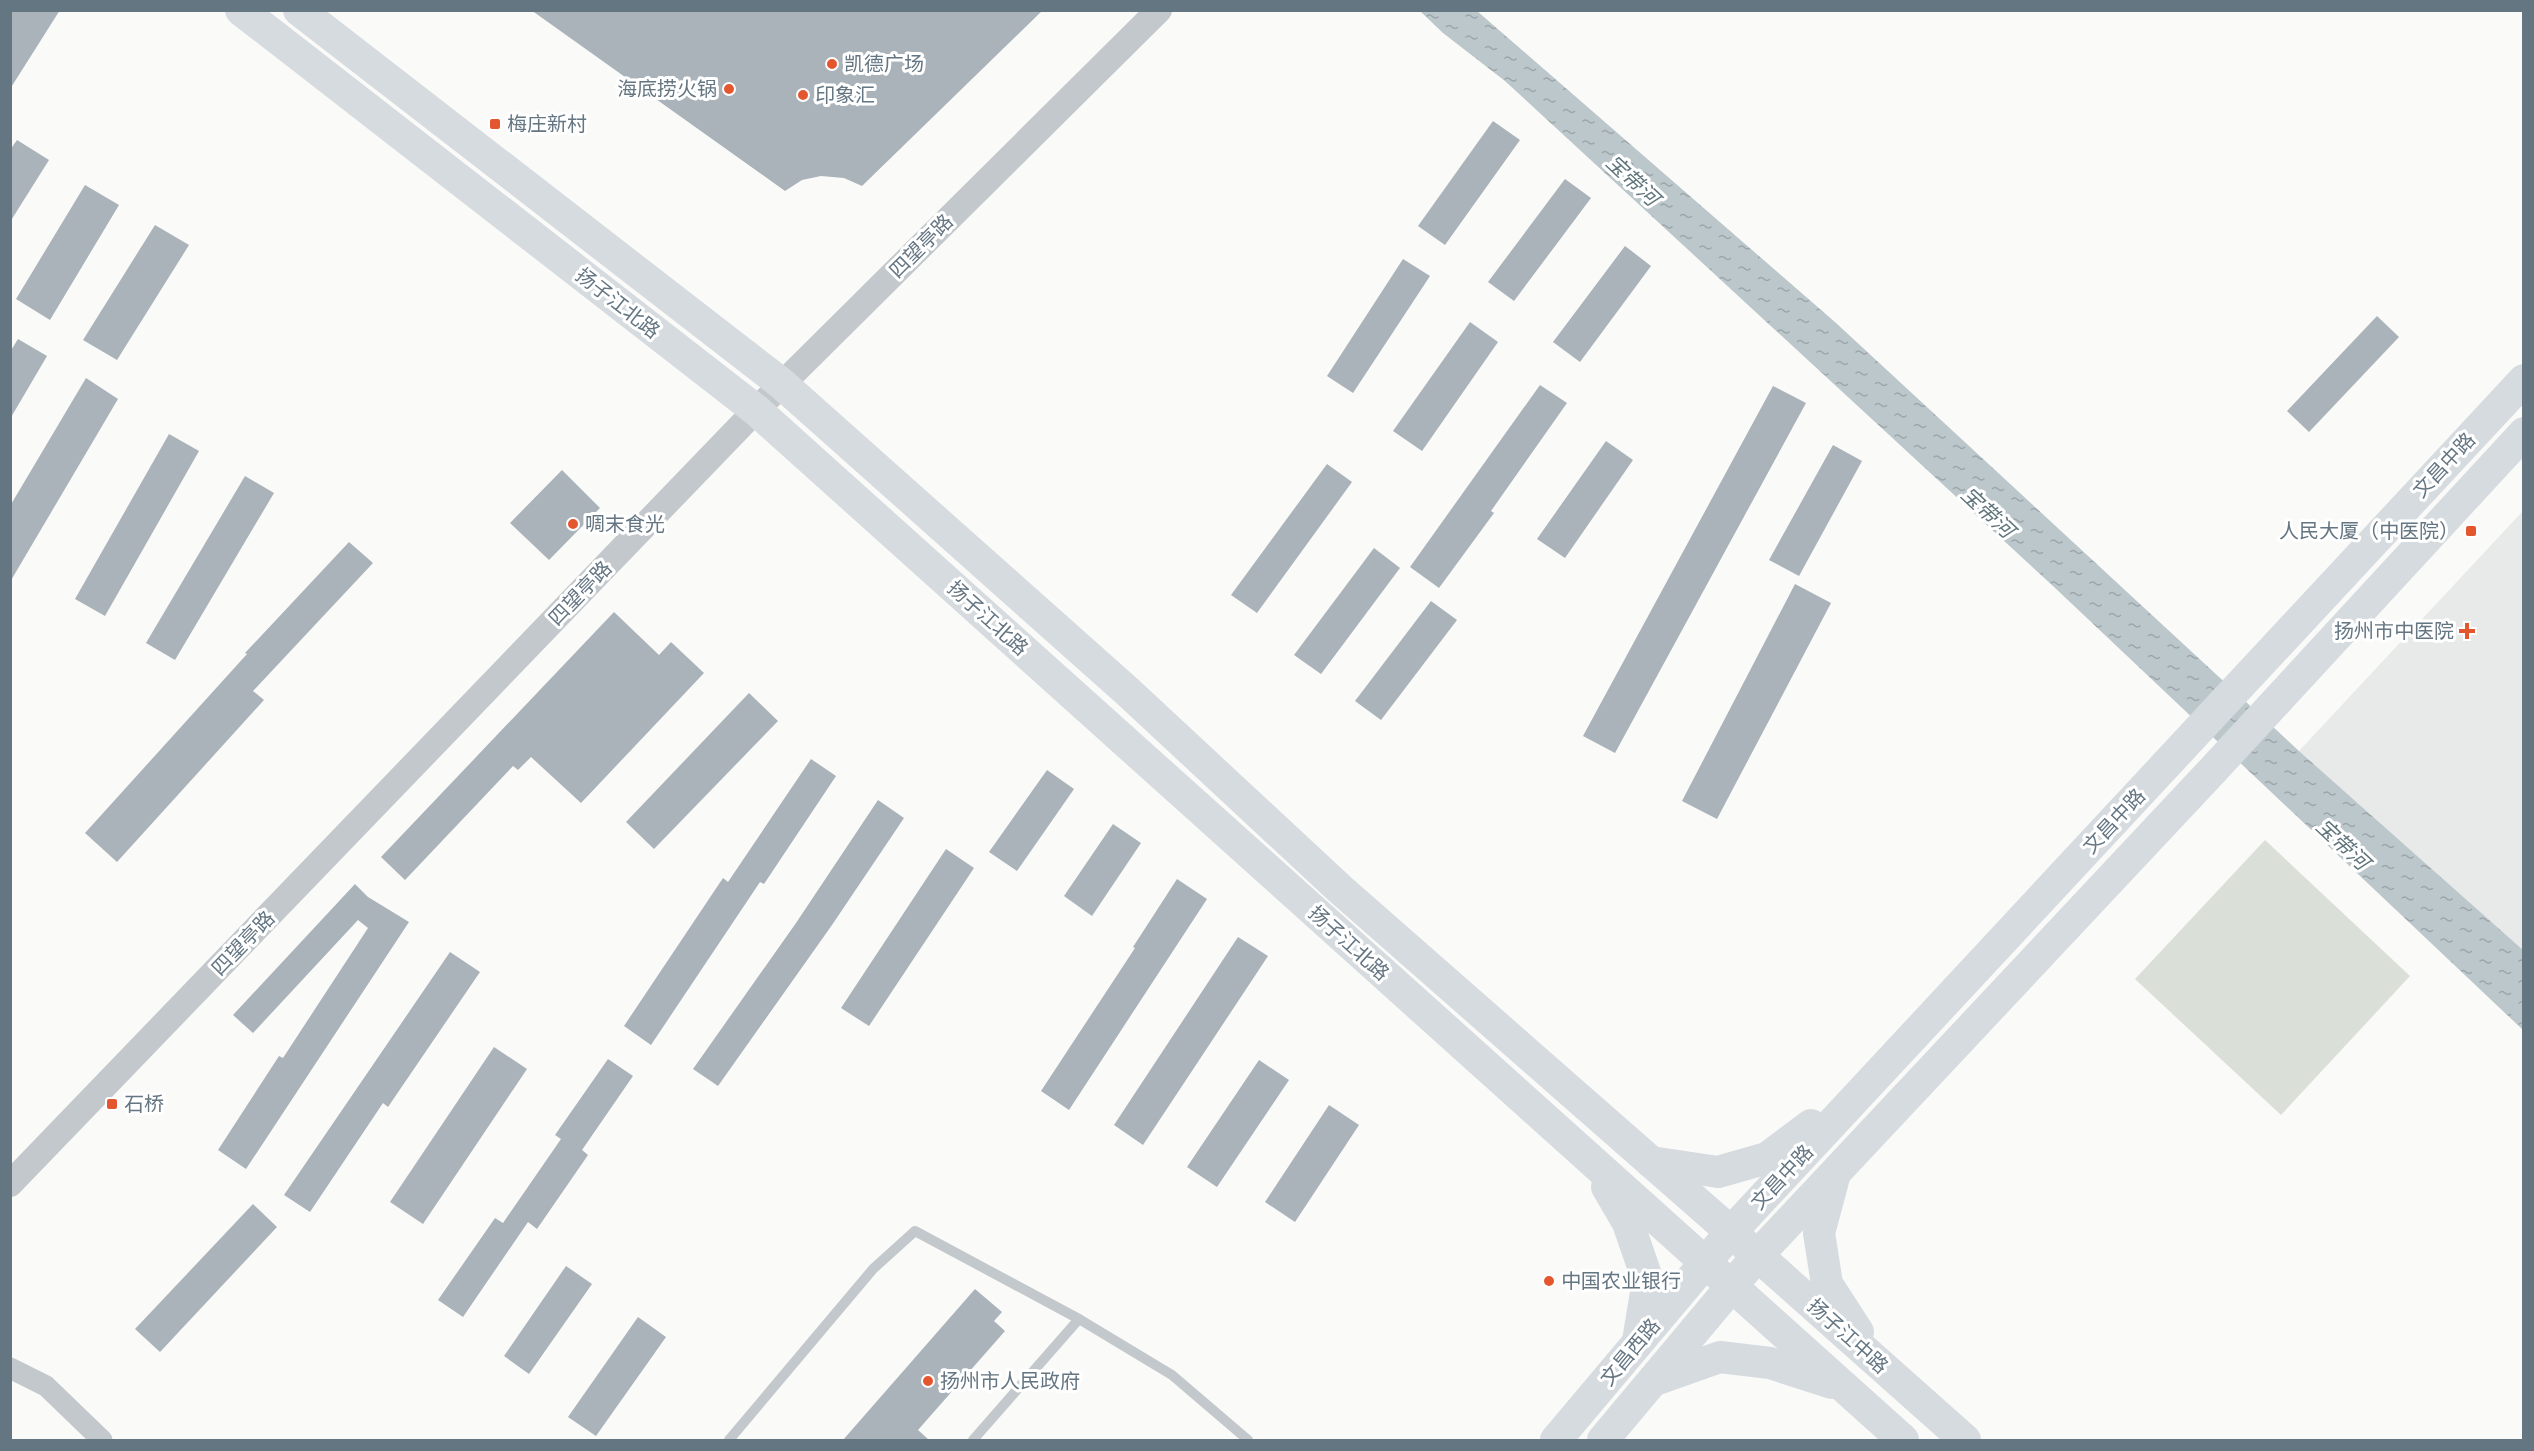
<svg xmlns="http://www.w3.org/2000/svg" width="2534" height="1451" font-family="Rubik,'Noto Sans SC',sans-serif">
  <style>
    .built { fill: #e8e9e9 }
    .grass { fill: #dadfd7 }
    .water { fill: url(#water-ripples) }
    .building { fill: #aab3b9 }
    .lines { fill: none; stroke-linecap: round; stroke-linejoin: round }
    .service { stroke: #c3c8cc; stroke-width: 10 }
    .minor { stroke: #c3c8cc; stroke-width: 21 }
    .tertiary { stroke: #c3c8cc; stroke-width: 26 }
    .primary { stroke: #d6dbdf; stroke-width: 32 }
    .poi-dot { fill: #e4572e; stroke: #fff; stroke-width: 2 }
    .labels { text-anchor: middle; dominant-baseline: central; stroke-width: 6; stroke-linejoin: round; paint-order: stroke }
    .poi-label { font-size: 20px; fill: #657683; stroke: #fff; text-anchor: start }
    .street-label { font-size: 20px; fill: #657683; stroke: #fff }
    .water-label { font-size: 21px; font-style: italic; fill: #60757c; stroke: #fff }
  </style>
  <defs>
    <pattern id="water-ripples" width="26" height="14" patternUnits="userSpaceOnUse" patternTransform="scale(1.5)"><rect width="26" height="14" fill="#bbc7cb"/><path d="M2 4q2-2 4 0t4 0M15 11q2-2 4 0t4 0" fill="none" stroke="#9ca6aa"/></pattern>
  </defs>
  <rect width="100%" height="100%" fill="#fafaf8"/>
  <path class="built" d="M2523,511V950L2299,751Z"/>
  <path class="grass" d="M2265,840L2410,976L2281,1115L2135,979Z"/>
  <path class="water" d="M1420,11H1477L1836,323L2299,751L2523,950V1030L2053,586L1505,81L1443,33Z"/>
  <g class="building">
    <path d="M10,10H60L10,89Z"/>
    <path d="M531,10H1043L862,186L844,178L821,176L802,180L785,191Z"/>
    <path d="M1493,121L1520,140L1445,245L1418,226Z"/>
    <path d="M17,140L49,160L10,222V150Z"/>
    <path d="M1565,179L1591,198L1514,301L1488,282Z"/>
    <path d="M85,185L119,205L50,320L16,299Z"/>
    <path d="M155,225L189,245L117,360L83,340Z"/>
    <path d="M1625,246L1651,266L1580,362L1553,342Z"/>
    <path d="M1403,259L1430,276L1353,393L1327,376Z"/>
    <path d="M2377,316L2399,337L2309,432L2287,411Z"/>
    <path d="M1470,322L1498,342L1422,451L1393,431Z"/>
    <path d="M18,339L47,356L10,419V352Z"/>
    <path d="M86,378L118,399L10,582V506Z"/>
    <path d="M1540,385L1567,403L1491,511L1494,513L1439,588L1410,567Z"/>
    <path d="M1773,386L1806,403L1615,753L1583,736Z"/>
    <path d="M169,434L199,451L105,616L75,599Z"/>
    <path d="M1606,441L1633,460L1565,558L1537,539Z"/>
    <path d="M1833,445L1862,461L1799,576L1769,560Z"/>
    <path d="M1327,464L1352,482L1257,613L1231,595Z"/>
    <path d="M562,470L600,508L549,560L510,523Z"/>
    <path d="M245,476L274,493L175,660L146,643Z"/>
    <path d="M349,542L373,563L253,691L264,700L117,862L85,833L247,654L245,653Z"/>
    <path d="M1374,548L1400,568L1321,674L1294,655Z"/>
    <path d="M1795,584L1831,603L1717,819L1682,801Z"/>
    <path d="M1431,601L1457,620L1381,720L1355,701Z"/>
    <path d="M614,612L659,655L671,642L704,673L581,803L531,757L518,770L513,766L405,880L381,857Z"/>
    <path d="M749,693L778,721L654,849L626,822Z"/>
    <path d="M811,759L836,776L764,884L760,882L651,1045L624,1026L723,878L728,882Z"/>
    <path d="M1047,770L1074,789L1017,871L989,852Z"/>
    <path d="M878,800L904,818L832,925L718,1086L693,1069L796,923Z"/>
    <path d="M1113,824L1141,843L1092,916L1064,896Z"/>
    <path d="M946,849L974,868L869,1026L841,1008Z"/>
    <path d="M1177,879L1207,899L1069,1110L1041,1091L1135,948L1133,947Z"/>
    <path d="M355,884L368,897L409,922L246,1169L218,1150L279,1056L283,1058L368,928L358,920L253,1033L233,1015Z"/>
    <path d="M1238,937L1268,956L1143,1145L1114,1125Z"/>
    <path d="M450,952L480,972L388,1107L383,1103L310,1212L284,1195Z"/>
    <path d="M494,1047L527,1069L423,1224L390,1202Z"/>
    <path d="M608,1059L633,1076L582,1150L588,1155L537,1229L528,1222L463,1317L438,1300L495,1218L503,1223L561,1139L555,1135Z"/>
    <path d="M1259,1060L1289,1080L1217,1187L1187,1167Z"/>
    <path d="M1329,1105L1359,1125L1295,1222L1265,1202Z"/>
    <path d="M253,1204L277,1227L160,1352L135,1329Z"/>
    <path d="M566,1266L592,1284L529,1374L504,1356Z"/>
    <path d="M975,1289L1002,1312L994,1321L1005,1331L918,1430L929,1440H843Z"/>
    <path d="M638,1317L666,1337L596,1436L568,1417Z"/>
  </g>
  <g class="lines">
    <g class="service">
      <path d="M729,1440L873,1269L915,1231L1079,1319L1172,1375L1248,1440"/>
      <path d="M973,1440L1079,1319"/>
    </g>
    <path class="minor" d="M10,1368L46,1386L102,1440"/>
    <path class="tertiary" d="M10,1184L756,410L1159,10"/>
    <g class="primary">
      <path d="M241,10L756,410L1903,1440"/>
      <path d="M299,10L782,384L1127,691L1340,889L1731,1232L1965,1440"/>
      <path d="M1651,1162L1718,1172L1767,1158L1811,1125"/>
      <path d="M1834,1177L1819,1233L1827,1284L1858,1332"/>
      <path d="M1607,1187L1628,1223L1648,1281L1638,1341"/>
      <path d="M1655,1380L1720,1357L1770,1363L1832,1383"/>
      <path d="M1556,1440L1731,1232L2524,380"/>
      <path d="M1603,1440L1757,1256L2213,770L2524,433"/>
    </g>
  </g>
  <g class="poi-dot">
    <circle cx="832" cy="64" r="6"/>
    <circle cx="729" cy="89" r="6"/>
    <circle cx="803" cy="95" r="6"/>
    <rect x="489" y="118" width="12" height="12" rx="3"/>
    <circle cx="573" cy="524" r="6"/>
    <rect x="2465" y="525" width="12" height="12" rx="3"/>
    <path d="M2464 622h6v6h6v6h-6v6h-6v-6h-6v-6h6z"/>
    <rect x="106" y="1098" width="12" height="12" rx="3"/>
    <circle cx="1549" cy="1281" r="6"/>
    <circle cx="928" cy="1381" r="6"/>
  </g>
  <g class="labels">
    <g class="poi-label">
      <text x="844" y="64">凯德广场</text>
      <text x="717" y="89" text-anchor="end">海底捞火锅</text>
      <text x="815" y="95">印象汇</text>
      <text x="507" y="124">梅庄新村</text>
      <text x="585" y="524">啁末食光</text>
      <text x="2459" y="531" text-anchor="end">人民大厦（中医院）</text>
      <text x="2454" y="631" text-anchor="end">扬州市中医院</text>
      <text x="124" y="1104">石桥</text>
      <text x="1561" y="1281">中国农业银行</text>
      <text x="940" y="1381">扬州市人民政府</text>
    </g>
    <g class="street-label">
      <text transform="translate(921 246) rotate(-45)">四望亭路</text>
      <text transform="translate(618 303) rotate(38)">扬子江北路</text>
      <text transform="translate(2444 465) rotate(-47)">文昌中路</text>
      <text transform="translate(580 593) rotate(-46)">四望亭路</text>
      <text transform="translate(988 618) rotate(42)">扬子江北路</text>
      <text transform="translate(2114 821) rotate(-47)">文昌中路</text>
      <text transform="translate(243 943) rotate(-46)">四望亭路</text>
      <text transform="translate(1349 943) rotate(42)">扬子江北路</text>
      <text transform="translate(1782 1177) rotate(-47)">文昌中路</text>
      <text transform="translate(1848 1336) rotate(42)">扬子江中路</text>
      <text transform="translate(1630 1352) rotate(-50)">文昌西路</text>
    </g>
    <g class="water-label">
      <text transform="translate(1633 180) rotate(43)">宝带河</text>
      <text transform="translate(1988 512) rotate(43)">宝带河</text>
      <text transform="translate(2343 844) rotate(43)">宝带河</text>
    </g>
  </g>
  <rect width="2534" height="1451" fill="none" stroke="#657683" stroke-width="24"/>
</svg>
